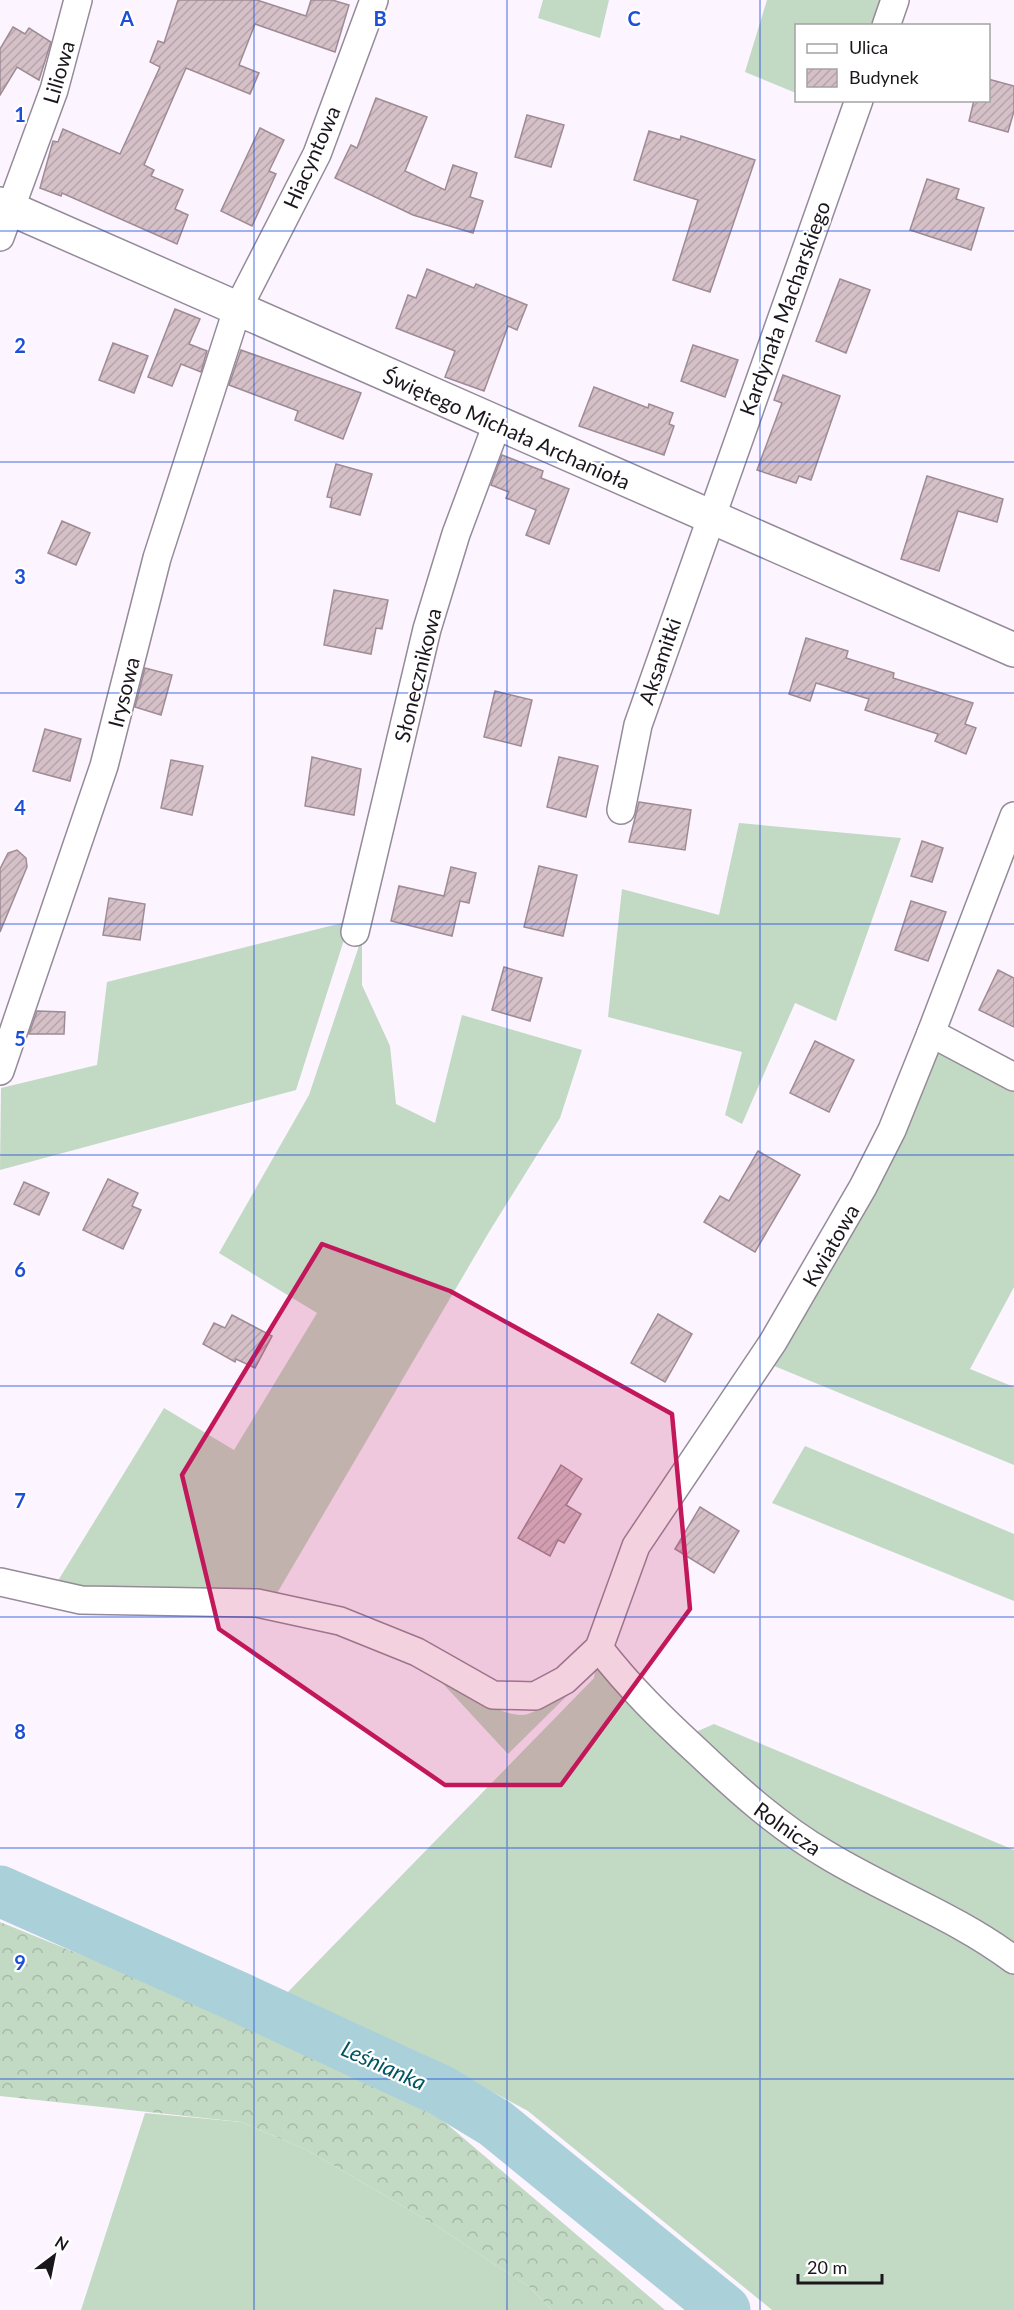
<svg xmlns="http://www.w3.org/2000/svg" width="1014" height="2310" font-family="Lato,sans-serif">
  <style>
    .grass { fill: #c2d9c3 }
    .forest { fill: url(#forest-crowns) }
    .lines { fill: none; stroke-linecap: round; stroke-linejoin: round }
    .river { stroke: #aad1da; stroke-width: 51 }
    .building { fill: url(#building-hatch); stroke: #9f8b93; stroke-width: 1.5 }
    .minor-casing { stroke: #958a99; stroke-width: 30 }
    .tertiary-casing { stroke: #958a99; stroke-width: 36 }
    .minor { stroke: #fff; stroke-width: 27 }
    .tertiary { stroke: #fff; stroke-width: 33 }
    .marked { fill: #c2185b; fill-opacity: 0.2; stroke: #c2185b; stroke-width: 4.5; stroke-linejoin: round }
    .grid { fill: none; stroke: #1d4ed8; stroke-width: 1.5; stroke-opacity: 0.55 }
    .labels { text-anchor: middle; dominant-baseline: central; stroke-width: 4.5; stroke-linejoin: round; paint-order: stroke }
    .street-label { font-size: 21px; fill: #1b161c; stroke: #fff }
    .water-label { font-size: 22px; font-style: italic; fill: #005562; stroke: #fff }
    .grid-label { font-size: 20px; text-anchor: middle; font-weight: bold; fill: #1d4ed8; stroke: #fff; stroke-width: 4.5; stroke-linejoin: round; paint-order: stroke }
  </style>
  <defs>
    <pattern id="forest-crowns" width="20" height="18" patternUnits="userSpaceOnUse" patternTransform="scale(1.5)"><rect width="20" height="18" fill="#c2d9c3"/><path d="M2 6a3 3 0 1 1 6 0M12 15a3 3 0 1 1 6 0" fill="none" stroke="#a6baa7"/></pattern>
    <pattern id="building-hatch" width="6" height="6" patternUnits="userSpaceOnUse" patternTransform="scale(1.5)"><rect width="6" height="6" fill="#d5c0c8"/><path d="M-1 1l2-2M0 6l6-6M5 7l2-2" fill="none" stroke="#b6a4ab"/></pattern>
  </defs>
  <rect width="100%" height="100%" fill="#fcf4ff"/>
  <g class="grass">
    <path d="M543,0H609L600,38L538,18Z"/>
    <path d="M767,0H881L872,25L796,26V93L745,72Z"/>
    <path d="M739,823L901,838L836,1021L795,1003L742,1124L725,1115L742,1052L608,1017L622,889L719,915Z"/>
    <path d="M350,921L296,1090L0,1170L1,1088L97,1065L107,982Z"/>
    <path d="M362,937V985L390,1046L396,1104L435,1123L462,1015L582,1050L560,1118L489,1232L276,1595L152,1594L56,1584L164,1408L234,1450L317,1313L219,1253L309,1095Z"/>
    <path d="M931,1033L1014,1077V1287L970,1369L1014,1387V1465L767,1363Z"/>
    <path d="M805,1446L1014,1534V1601L772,1503Z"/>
    <path d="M599,1648L682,1738L714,1724L1014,1850V2310H772L528,2111L420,2053L286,1994L594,1678Z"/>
    <path d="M421,1660C444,1675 500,1722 528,1714C542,1709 563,1694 577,1686L508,1754Z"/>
    <path d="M145,2113L241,2122L307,2150L437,2226L528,2286L552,2310H81Z"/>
  </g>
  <path class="forest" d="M0,1922L235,2017L441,2119L665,2310H552L528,2286L437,2226L307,2150L241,2122L0,2096Z"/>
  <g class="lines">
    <path class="river" d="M0,1891L234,1995L442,2091L495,2123L725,2310"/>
  </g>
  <g class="building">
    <path d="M178,0H257L306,16L311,0H332L349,5L335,52L255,24L239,65L259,73L250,94L186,68L144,165L154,170L151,176L183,190L175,209L188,215L177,244L62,193L61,196L40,188L53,141L58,142L63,129L120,154L160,67L150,62L158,41L164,43Z"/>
    <path d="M13,27L25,34L29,28L51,42L39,80L17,67L0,95V49Z"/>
    <path d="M988,79L1014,86V111L1008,132L969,121L974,100H988Z"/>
    <path d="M376,98L427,117L405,171L445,190L453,165L477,173L470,197L483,201L473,233L413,215L335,178L351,145L357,148Z"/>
    <path d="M527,115L564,125L551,167L515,157Z"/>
    <path d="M260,128L284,140L269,171L276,174L252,226L221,211Z"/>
    <path d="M649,131L680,140L681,136L755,160L710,292L673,280L698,200L634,180Z"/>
    <path d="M927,179L959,189L956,199L984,208L971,250L910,230Z"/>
    <path d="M427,269L474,288L476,284L527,305L517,330L508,326L484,391L445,377L455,351L396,328L408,295L416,298Z"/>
    <path d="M840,279L870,290L846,353L816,341Z"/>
    <path d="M175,309L200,319L189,344L207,351L201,372L181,364L172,386L148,377Z"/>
    <path d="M113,343L148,356L134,393L99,380Z"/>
    <path d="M693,345L738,360L725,397L681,381Z"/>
    <path d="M241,350L361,393L343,439L295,420L298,411L229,385Z"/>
    <path d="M783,375L840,396L811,480L799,476L796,483L757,470L782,403L774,400Z"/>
    <path d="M594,387L648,408L649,404L673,413L669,424L674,426L664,455L579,426Z"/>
    <path d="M502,455L543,471L541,478L569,489L549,544L526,535L536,510L506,498L509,492L491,485Z"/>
    <path d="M336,464L372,474L360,515L330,507L332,498L327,497Z"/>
    <path d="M927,476L1003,499L997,522L958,511L939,571L901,559Z"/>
    <path d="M62,521L90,533L76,565L48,553Z"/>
    <path d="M334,590L388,600L382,629L376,628L371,654L324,645Z"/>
    <path d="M806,638L848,651L846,658L894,673L893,678L973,703L965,724L976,728L966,754L935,741L938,734L865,710L869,699L816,683L810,701L789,694Z"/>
    <path d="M145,668L172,675L161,715L135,707Z"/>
    <path d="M495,691L532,700L521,746L484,737Z"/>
    <path d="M45,729L81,739L70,781L33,771Z"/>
    <path d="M312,757L361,769L354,815L305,806Z"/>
    <path d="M559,757L598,766L586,817L547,807Z"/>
    <path d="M171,760L203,766L192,815L161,808Z"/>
    <path d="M639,802L691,810L685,850L629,842Z"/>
    <path d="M922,841L943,848L932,882L911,876Z"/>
    <path d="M17,850L26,858L27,867L0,932V869L8,853Z"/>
    <path d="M539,866L577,875L563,936L524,927Z"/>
    <path d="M451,867L476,873L469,903L460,901L452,936L391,921L399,886L444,896Z"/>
    <path d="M109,898L145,904L140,940L103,935Z"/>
    <path d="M911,901L946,912L928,961L895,950Z"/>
    <path d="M504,967L542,978L530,1021L492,1010Z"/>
    <path d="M998,970L1014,978V1027L979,1010Z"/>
    <path d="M37,1011L65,1012L64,1034H29Z"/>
    <path d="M815,1041L854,1060L829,1112L790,1093Z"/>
    <path d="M758,1151L800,1175L755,1252L704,1222L720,1196L729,1201Z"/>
    <path d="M108,1179L138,1193L132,1206L141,1210L123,1249L83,1230Z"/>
    <path d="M24,1182L49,1193L39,1215L14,1204Z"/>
    <path d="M658,1314L692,1334L665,1382L631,1363Z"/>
    <path d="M232,1315L272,1336L255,1368L236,1359L235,1362L203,1344L214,1323L225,1328Z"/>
    <path d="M561,1465L582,1479L566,1505L581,1514L564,1543L558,1540L550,1556L518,1538Z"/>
    <path d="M700,1507L739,1531L714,1573L675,1549Z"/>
  </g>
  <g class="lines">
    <g class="minor-casing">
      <g id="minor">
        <path d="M886,26L895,0"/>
        <path d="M0,237L54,90L78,0"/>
        <path d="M621,810L638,725L859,100"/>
        <path d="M355,932L427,629L456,534L497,424"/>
        <path d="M931,1033L1014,1077"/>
        <path d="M0,1071L104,766L157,558L237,310L317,154L374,0"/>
        <path d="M0,1582L81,1600L257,1603L340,1621L417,1652L493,1695L535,1696L565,1680L599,1648L636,1546L773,1342L863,1187L892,1130L931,1033L1014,816"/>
        <path d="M599,1648C630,1688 662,1719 699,1753C739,1791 779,1827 827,1855C888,1892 957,1917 1014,1960"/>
      </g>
    </g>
    <g class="tertiary-casing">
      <path id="tertiary" d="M0,204L1014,650"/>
    </g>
    <use href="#minor" class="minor"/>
    <use href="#tertiary" class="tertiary"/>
  </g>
  <path class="marked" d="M322,1244L450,1291L672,1414L690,1609L561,1785H445L219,1629L182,1475Z"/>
  <path class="grid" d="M254,0V2310M507,0V2310M760,0V2310M0,231H1014M0,462H1014M0,693H1014M0,924H1014M0,1155H1014M0,1386H1014M0,1617H1014M0,1848H1014M0,2079H1014"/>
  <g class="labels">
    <g class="street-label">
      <text transform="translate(58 72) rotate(-74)">Liliowa</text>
      <text transform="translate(311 157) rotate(-66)">Hiacyntowa</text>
      <text transform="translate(784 308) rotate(-70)">Kardynała Macharskiego</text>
      <text transform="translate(507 428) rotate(24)">Świętego Michała Archanioła</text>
      <text transform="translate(659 661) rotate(-71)">Aksamitki</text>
      <text transform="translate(417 675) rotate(-76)">Słonecznikowa</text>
      <text transform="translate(123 692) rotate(-76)">Irysowa</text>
      <text transform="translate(830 1245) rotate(-60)">Kwiatowa</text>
      <text transform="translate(788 1828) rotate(35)">Rolnicza</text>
    </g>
    <g class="water-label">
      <text transform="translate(384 2065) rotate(24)">Leśnianka</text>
    </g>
  </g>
  <g class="grid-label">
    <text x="127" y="26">A</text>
    <text x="380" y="26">B</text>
    <text x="634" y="26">C</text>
    <text x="20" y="122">1</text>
    <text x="20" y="353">2</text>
    <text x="20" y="584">3</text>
    <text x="20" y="815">4</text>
    <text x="20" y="1046">5</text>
    <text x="20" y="1277">6</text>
    <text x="20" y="1508">7</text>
    <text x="20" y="1739">8</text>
    <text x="20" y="1970">9</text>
  </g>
  <rect x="795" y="24" width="195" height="78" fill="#ffffff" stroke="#a4a2a4" stroke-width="1.5"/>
  <rect x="807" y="44" width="30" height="9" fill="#ffffff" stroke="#a4a2a4" stroke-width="1.5"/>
  <text x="849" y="54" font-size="18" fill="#1b161c">Ulica</text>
  <rect x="807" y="69" width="30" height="18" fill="url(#building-hatch)" stroke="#a4a2a4" stroke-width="1.5"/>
  <text x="849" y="84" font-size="18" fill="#1b161c">Budynek</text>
  <g transform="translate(54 2256) rotate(32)" stroke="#ffffff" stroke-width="4.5" paint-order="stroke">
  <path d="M0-4.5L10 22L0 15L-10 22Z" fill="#1b161c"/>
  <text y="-9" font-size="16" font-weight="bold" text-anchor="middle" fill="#1b161c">N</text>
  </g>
  <path d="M798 2274v9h84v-9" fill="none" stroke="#1b161c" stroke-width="3"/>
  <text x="807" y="2274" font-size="18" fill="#1b161c" stroke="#ffffff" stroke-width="4.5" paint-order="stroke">20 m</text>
</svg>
